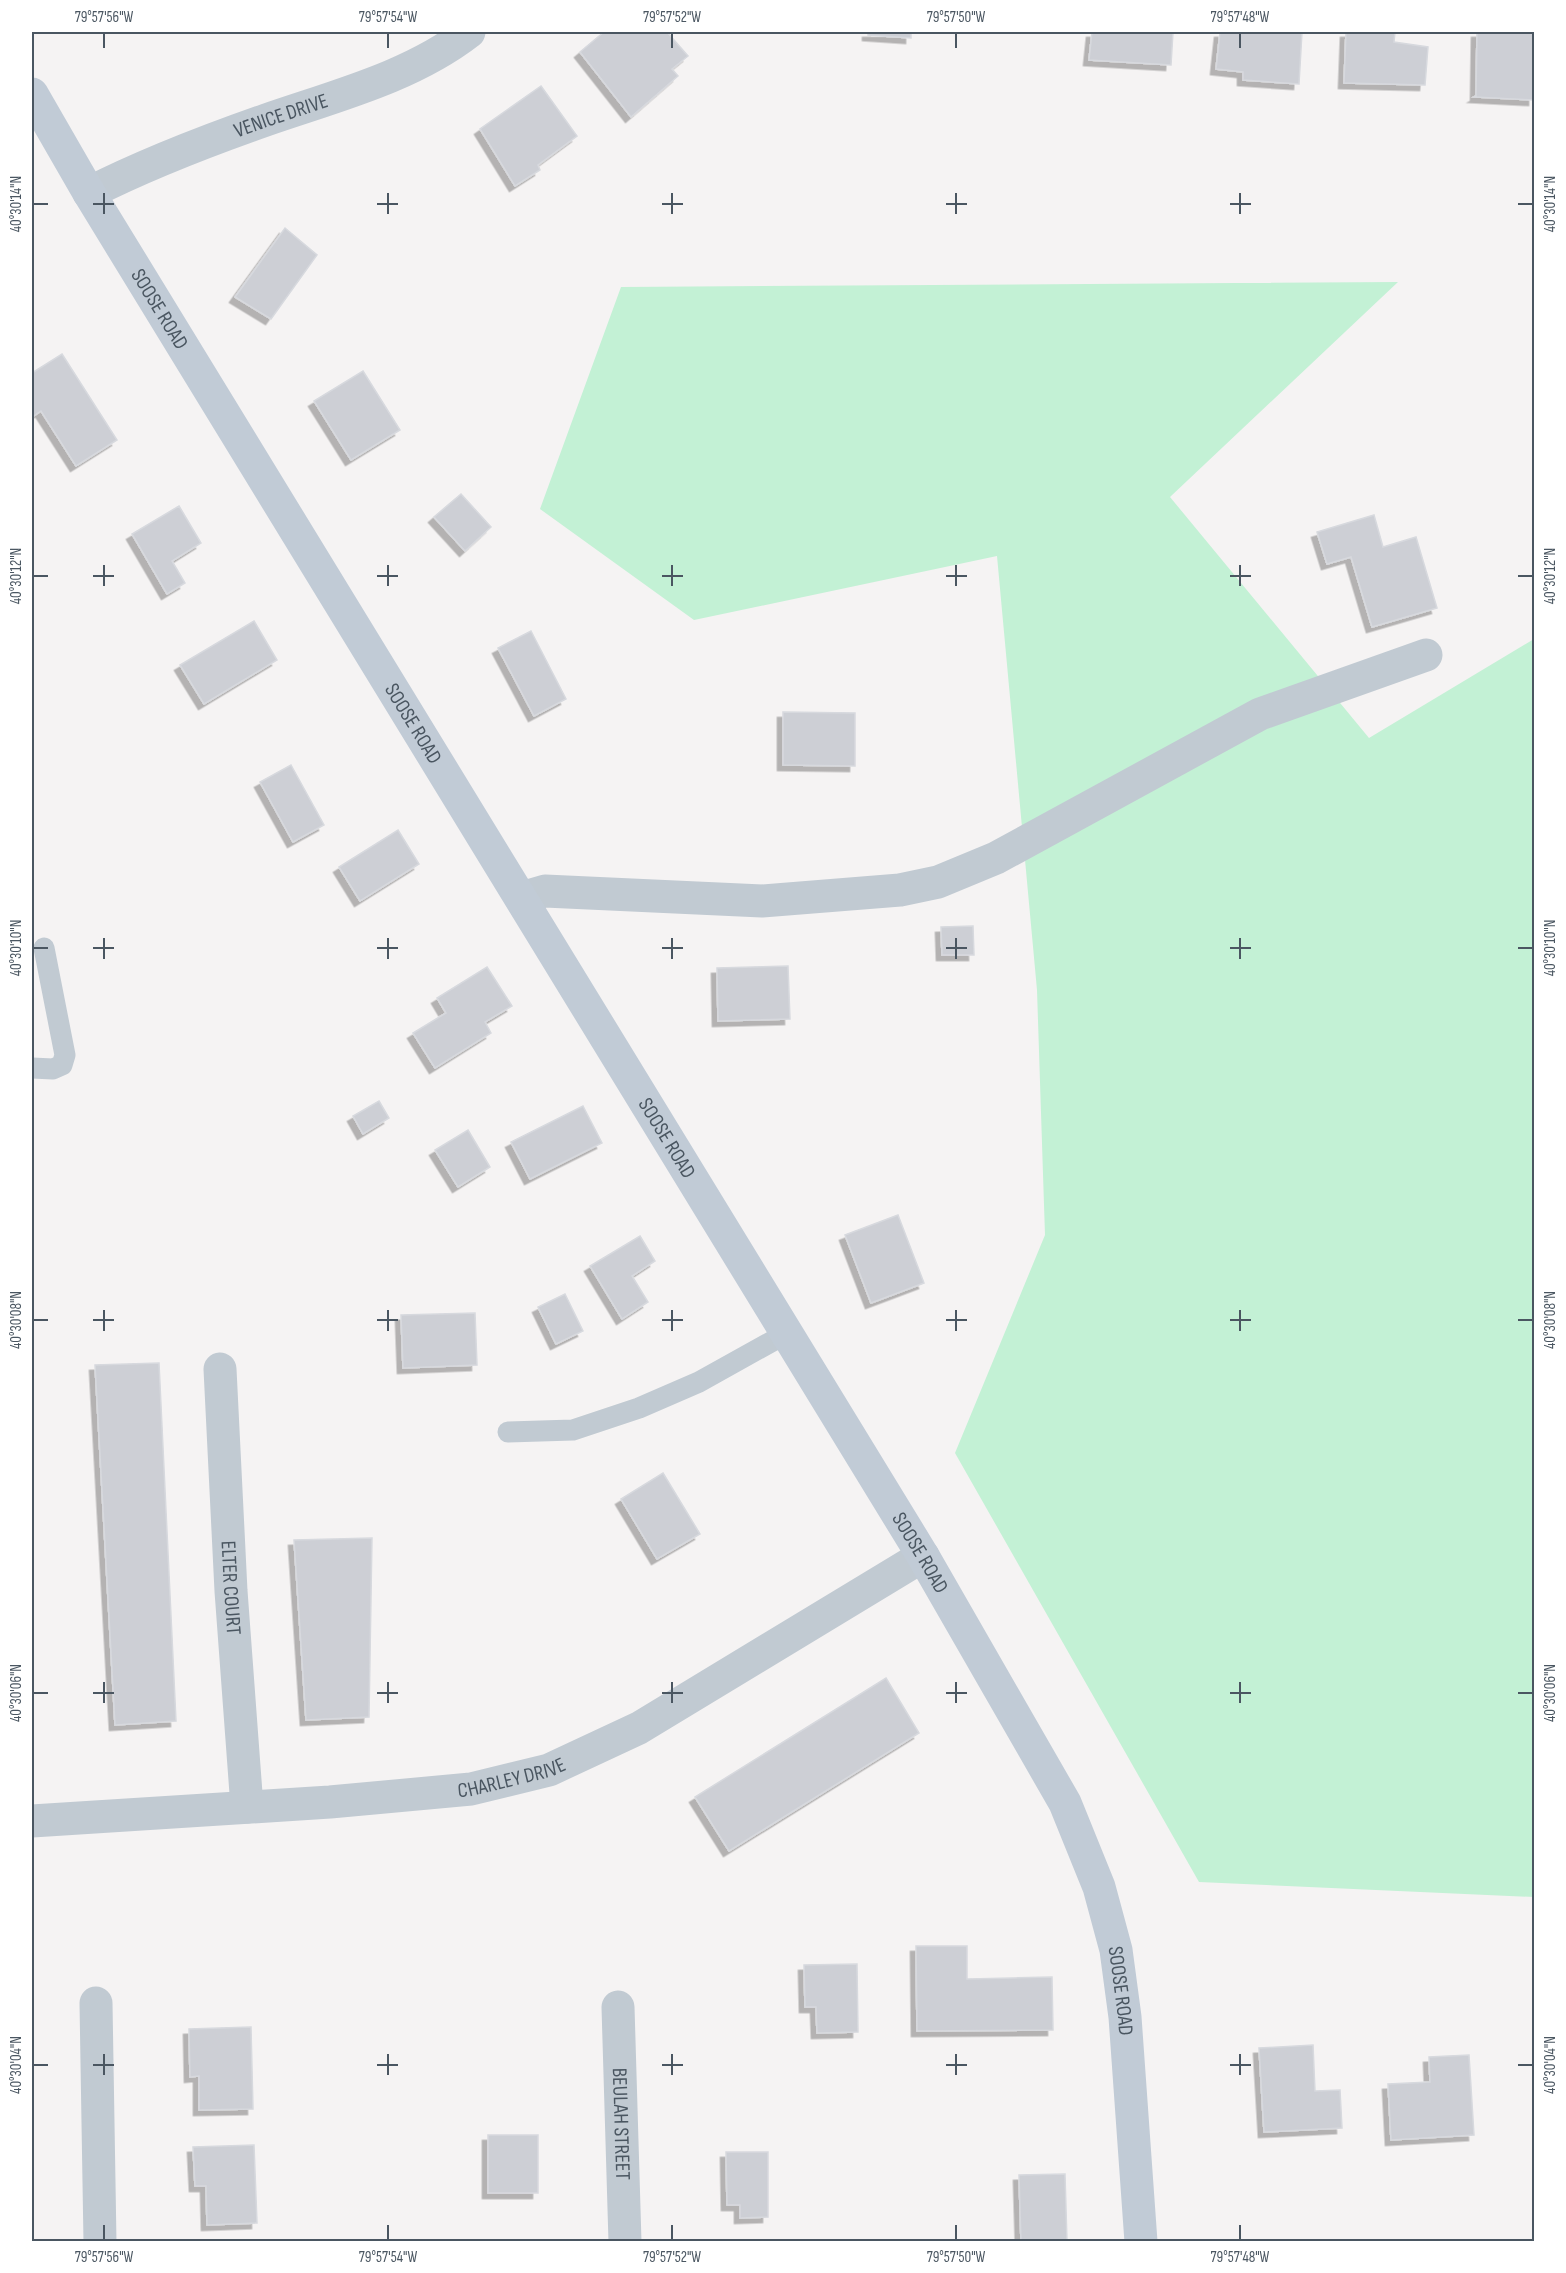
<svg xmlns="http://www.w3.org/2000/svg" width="1566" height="2273" font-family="'Sofia Sans Condensed',sans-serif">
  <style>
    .green { fill: #c3f1d5 }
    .building { fill: #cdcfd5; stroke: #d7d9de; stroke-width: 1.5; filter: url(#shadow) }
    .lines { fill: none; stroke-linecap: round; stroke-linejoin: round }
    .lane { stroke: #c1cad2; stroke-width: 21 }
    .street { stroke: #c1cad2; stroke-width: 33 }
    .secondary { stroke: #c1cbd6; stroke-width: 33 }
    .ticks { fill: none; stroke: #4a5661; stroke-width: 2 }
    .labels { text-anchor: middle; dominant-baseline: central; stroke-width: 4.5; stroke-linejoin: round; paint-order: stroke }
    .street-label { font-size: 21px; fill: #4a5661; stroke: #fff }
    .neatline { fill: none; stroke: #4a5661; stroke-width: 2 }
    .ticks-label { font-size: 15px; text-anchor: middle; fill: #4a5661 }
  </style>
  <defs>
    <filter id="shadow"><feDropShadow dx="-5.5" dy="5.5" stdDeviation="0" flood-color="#0004"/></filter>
  </defs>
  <rect width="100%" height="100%" fill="#f5f3f3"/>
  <path class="green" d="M1398,282L1170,497L1369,738L1534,639V1897L1199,1882L955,1453L1045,1235L1037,990L997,556L694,620L540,509L621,287Z"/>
  <g class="building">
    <path d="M604,32H667L688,56L672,69L678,76L631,117L580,52Z"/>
    <path d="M868,32H911V38L868,35Z"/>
    <path d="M1092,32H1173L1171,65L1089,60Z"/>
    <path d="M1220,32H1302L1299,84L1243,80V72L1216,69Z"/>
    <path d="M1346,32H1395L1394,42L1428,47L1425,85L1344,83Z"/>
    <path d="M1477,32H1522L1534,34V100L1474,97L1476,96Z"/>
    <path d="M541,86L577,136L538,165L540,170L515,186L480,129Z"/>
    <path d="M285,228L317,255L271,319L235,297Z"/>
    <path d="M62,354L117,440L76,466L41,411L32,417V373Z"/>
    <path d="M363,371L400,430L351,460L314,401Z"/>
    <path d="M461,494L491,527L465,551L434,517Z"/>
    <path d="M179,506L201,543L172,561L185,583L167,594L132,534Z"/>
    <path d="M1374,515L1383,547L1416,537L1437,608L1372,627L1351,557L1327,564L1317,532Z"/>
    <path d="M254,621L277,660L204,704L180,665Z"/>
    <path d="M531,631L566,699L534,716L498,648Z"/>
    <path d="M783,712L855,713V766L783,765Z"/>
    <path d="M291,765L324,825L293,842L260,782Z"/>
    <path d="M398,830L419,864L360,901L339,867Z"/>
    <path d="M973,926L974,955H942L941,927Z"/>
    <path d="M788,966L790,1019L718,1021L717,968Z"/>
    <path d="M487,967L512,1006L485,1022L491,1033L435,1068L413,1033L446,1013L437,998Z"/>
    <path d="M379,1101L389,1118L363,1134L353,1116Z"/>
    <path d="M583,1106L602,1143L530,1179L511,1142Z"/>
    <path d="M468,1130L490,1167L458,1187L435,1150Z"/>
    <path d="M898,1215L924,1283L871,1303L845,1235Z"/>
    <path d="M640,1236L655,1261L632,1276L648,1302L622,1319L590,1266Z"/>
    <path d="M565,1294L583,1331L556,1344L538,1307Z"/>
    <path d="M475,1313L477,1365L403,1368L401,1315Z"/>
    <path d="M159,1363L176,1721L115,1725L95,1365Z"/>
    <path d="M663,1473L700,1534L657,1559L621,1499Z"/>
    <path d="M372,1538L369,1717L306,1720L294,1540Z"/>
    <path d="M886,1678L919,1733L729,1851L695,1797Z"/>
    <path d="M916,1946H967V1979L1052,1977L1053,2030L917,2031Z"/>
    <path d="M857,1964L858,2032L817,2033L816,2007H805L804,1965Z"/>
    <path d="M251,2027L253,2109L199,2110V2076L190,2077L189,2029Z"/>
    <path d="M1313,2045L1315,2091L1340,2090L1342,2128L1264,2132L1259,2048Z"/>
    <path d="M1469,2055L1474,2135L1391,2140L1388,2084L1430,2082L1429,2057Z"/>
    <rect x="488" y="2135" width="50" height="58"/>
    <path d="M254,2145L257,2223L207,2225L206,2186H195L193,2147Z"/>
    <path d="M726,2152H768V2217L740,2218V2205H727Z"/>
    <path d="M1065,2174L1067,2242H1021L1019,2175Z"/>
  </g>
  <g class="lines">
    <g class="lane">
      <path d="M32,1068L53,1069L62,1065L65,1055L44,948"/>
      <path d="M508,1432L573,1430L639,1408L699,1382L787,1333"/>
    </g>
    <g class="street">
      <path id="s1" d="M89,193C146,164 206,141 266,120C335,96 411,77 469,32"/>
      <path d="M521,898L545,891L762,901L900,890L938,882L996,858L1260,714L1426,655"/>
      <path id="s2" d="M220,1369L231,1591L247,1807"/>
      <path id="s3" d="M32,1821L330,1802L471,1789L549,1770L639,1728L923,1556"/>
      <path d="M96,2003L100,2242"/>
      <path id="s4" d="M618,2007L625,2242"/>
    </g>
    <path class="secondary" id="s5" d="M32,94L89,193L923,1556L1065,1803L1099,1887L1116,1950L1125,2017L1141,2242"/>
  </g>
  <path class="ticks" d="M104,33V48M388,33V48M672,33V48M956,33V48M1240,33V48M104,193V214M388,193V214M672,193V214M956,193V214M1240,193V214M33,204H48M93,204H114M377,204H398M662,204H683M946,204H967M1230,204H1251M1518,204H1533M104,565V586M388,565V586M672,565V586M956,565V586M1240,565V586M33,576H48M93,576H114M377,576H398M662,576H683M946,576H967M1230,576H1251M1518,576H1533M104,938V959M388,938V959M672,938V959M956,938V959M1240,938V959M33,948H48M93,948H114M377,948H398M662,948H683M946,948H967M1230,948H1251M1518,948H1533M104,1310V1331M388,1310V1331M672,1310V1331M956,1310V1331M1240,1310V1331M33,1320H48M93,1320H114M377,1320H398M662,1320H683M946,1320H967M1230,1320H1251M1518,1320H1533M104,1682V1703M388,1682V1703M672,1682V1703M956,1682V1703M1240,1682V1703M33,1693H48M93,1693H114M377,1693H398M662,1693H683M946,1693H967M1230,1693H1251M1518,1693H1533M104,2054V2075M388,2054V2075M672,2054V2075M956,2054V2075M1240,2054V2075M33,2065H48M93,2065H114M377,2065H398M662,2065H683M946,2065H967M1230,2065H1251M1518,2065H1533M104,2225V2240M388,2225V2240M672,2225V2240M956,2225V2240M1240,2225V2240"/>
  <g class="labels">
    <g class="street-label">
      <text stroke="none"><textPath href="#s1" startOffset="207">VENICE DRIVE</textPath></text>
      <text stroke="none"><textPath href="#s5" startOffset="250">SOOSE ROAD</textPath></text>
      <text stroke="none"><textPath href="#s5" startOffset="736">SOOSE ROAD</textPath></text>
      <text stroke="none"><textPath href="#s5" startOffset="1222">SOOSE ROAD</textPath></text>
      <text stroke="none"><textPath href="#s5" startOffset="1708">SOOSE ROAD</textPath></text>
      <text stroke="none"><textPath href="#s2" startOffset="219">ELTER COURT</textPath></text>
      <text stroke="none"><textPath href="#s3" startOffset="482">CHARLEY DRIVE</textPath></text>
      <text stroke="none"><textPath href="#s5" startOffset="2194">SOOSE ROAD</textPath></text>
      <text stroke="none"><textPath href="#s4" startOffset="117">BEULAH STREET</textPath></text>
    </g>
  </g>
  <rect width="1566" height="2273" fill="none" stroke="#ffffff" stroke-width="66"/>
  <rect x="33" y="33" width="1500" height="2207" class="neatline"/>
  <g class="ticks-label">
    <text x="104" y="22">79°57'56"W</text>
    <text x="388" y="22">79°57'54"W</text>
    <text x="672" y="22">79°57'52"W</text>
    <text x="956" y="22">79°57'50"W</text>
    <text x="1240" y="22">79°57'48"W</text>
    <text transform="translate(16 204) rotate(-90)" y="5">40°30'14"N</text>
    <text transform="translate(1550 204) rotate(-90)" y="5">40°30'14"N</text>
    <text transform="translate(16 576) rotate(-90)" y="5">40°30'12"N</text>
    <text transform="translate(1550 576) rotate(-90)" y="5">40°30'12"N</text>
    <text transform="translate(16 948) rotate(-90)" y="5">40°30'10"N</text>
    <text transform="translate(1550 948) rotate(-90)" y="5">40°30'10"N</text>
    <text transform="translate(16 1320) rotate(-90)" y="5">40°30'08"N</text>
    <text transform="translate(1550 1320) rotate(-90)" y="5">40°30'08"N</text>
    <text transform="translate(16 1693) rotate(-90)" y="5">40°30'06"N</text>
    <text transform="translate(1550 1693) rotate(-90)" y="5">40°30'06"N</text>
    <text transform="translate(16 2065) rotate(-90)" y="5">40°30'04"N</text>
    <text transform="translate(1550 2065) rotate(-90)" y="5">40°30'04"N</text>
    <text x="104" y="2262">79°57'56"W</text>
    <text x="388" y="2262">79°57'54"W</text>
    <text x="672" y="2262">79°57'52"W</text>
    <text x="956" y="2262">79°57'50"W</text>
    <text x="1240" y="2262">79°57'48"W</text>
  </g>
</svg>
